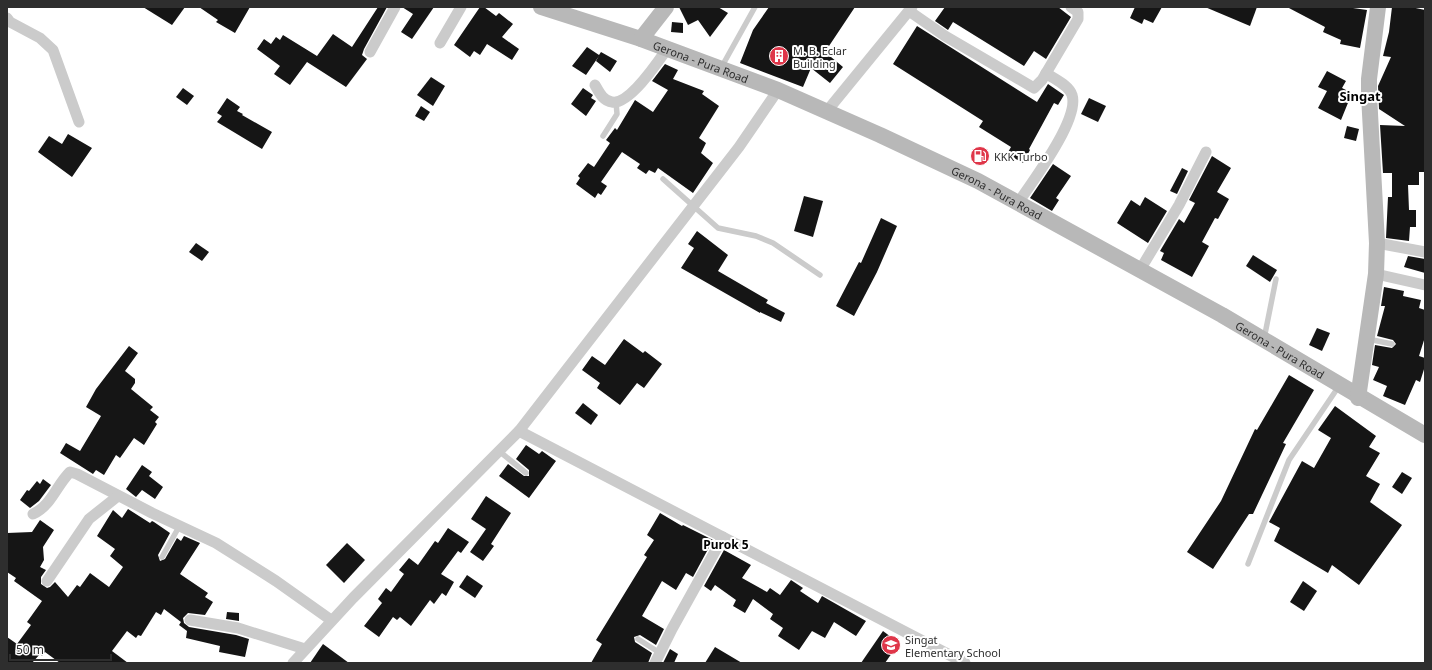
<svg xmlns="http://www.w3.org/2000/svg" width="1432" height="670" font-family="'Noto Sans',sans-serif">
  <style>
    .building { fill: #151515 }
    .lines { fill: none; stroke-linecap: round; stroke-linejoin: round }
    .lane { stroke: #cbcbcb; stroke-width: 5.5 }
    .street { stroke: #cbcbcb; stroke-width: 11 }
    .secondary { stroke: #b8b8b8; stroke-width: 16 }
    .labels { text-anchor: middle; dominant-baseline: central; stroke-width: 4; stroke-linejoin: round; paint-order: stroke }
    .poi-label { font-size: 11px; fill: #2e2e2e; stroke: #fff; text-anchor: start }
    .street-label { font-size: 11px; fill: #2e2e2e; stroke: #fff }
    .neighbourhood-label { font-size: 12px; font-weight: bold; fill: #000; stroke: #fff }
    .quarter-label { font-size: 13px; font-weight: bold; fill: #000; stroke: #fff }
  </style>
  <rect width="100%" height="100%" fill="#fff"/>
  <g class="building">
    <path d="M143,7H185L172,25Z"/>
    <path d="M199,7H250L235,33L216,22L218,20Z"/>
    <path d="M378,7H387L364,49L362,55L367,59L346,87L307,62L290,85L274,74L280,66L257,49L264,39L271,44L276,37L280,40L283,35L317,56L333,34L352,47Z"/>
    <path d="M402,7H434L412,39L401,32L413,14Z"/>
    <path d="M480,7H484L496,16L499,13L513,24L502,37L519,49L512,60L487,44L480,55L474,51L470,57L454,45Z"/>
    <path d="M679,7H718L728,13L710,37L698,20L688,25Z"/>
    <path d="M769,7H855L825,52L843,67L830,83L811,68L803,87L740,63L753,30Z"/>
    <path d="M945,7H1058L1071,17L1046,59L1034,51L1024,66L953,22L948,30L935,21Z"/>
    <path d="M1135,7H1162L1153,23L1144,19L1142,24L1130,18Z"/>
    <path d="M1205,7H1257L1250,26Z"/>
    <path d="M1287,7H1346L1367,10L1360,48L1340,44L1341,40L1323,32L1325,27Z"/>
    <path d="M1392,7H1411L1425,10V172H1419V185H1408L1409,210H1416V227H1410L1409,241L1386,238L1388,197H1392V173H1383L1380,125L1405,126L1379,109L1378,86L1391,57L1383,56L1389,32Z"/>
    <path d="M672,22L683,23V33L671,32Z"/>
    <path d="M917,26L1037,102L1048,84L1064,95L1058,105L1054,103L1029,149L1030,150L1023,163L1007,154L1011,147L979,127L983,121L893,64Z"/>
    <path d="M587,47L599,55L601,52L617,61L610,72L596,61L599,56L586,75L572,66Z"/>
    <path d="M665,64L678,70L673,79L704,91L702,94L719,106L699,138L706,143L701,153L713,163L693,193L658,168L655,173L649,170L646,174L637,168L640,164L622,152L601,182L607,186L601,195L598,193L595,198L576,184L580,178L578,176L588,163L594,167L610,143L606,140L615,128L617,130L635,100L653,112L668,90L652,81Z"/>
    <path d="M1327,71L1346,81L1342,88L1352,93L1341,120L1318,108L1327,91L1318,87Z"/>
    <path d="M431,77L445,86L433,106L417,95Z"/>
    <path d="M183,88L194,96L187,105L176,97Z"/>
    <path d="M583,88L593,95L591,98L596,101L586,116L571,104Z"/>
    <path d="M227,98L240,107L237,111L243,114L242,115L272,132L262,149L217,122L222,116L217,113Z"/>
    <path d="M1089,98L1106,106L1098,122L1081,114Z"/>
    <path d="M421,106L430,112L424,121L415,116Z"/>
    <path d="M1347,126L1359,129L1356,141L1344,138Z"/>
    <path d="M68,134L92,148L72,177L38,152L49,136L62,144Z"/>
    <path d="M1212,156L1231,168L1217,192L1229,199L1218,219L1215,218L1202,242L1209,246L1192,277L1161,260L1164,253L1160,251L1179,219L1184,223L1195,203L1189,200Z"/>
    <path d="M1053,164L1071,176L1056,198L1059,200L1052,211L1030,198Z"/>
    <path d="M1182,168L1188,171L1177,194L1170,191Z"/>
    <path d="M804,196L823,201L813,237L794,231Z"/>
    <path d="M1145,197L1167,211L1148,243L1117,223L1131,200L1140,206Z"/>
    <path d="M881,218L897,226L877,272L854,316L836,306L859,262L861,263Z"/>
    <path d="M697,231L728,255L718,271L768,300L766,303L785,313L781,322L760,312V313L681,268L694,248L688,244Z"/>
    <path d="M196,243L209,252L202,261L189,252Z"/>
    <path d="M1253,255L1277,270L1270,282L1246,266Z"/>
    <path d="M1408,256L1425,259V273L1404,267Z"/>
    <path d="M1384,287L1404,291L1403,296L1421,300L1419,308L1425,310V337L1419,356L1425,358V366L1420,382L1416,380L1405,405L1383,396L1387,386L1373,380L1379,367L1372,365L1375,345L1392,348L1396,344L1393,340L1377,336L1385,306H1381Z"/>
    <path d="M1317,328L1330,333L1322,351L1309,345Z"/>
    <path d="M624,339L643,353L645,351L662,364L644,388L637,383L620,405L597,388L600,383L582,370L592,356L605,365Z"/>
    <path d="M129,346L138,353L125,371L135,379V383L131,389L153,407L150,410L159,417L155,422L157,424L144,445L134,438L120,458L116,455L104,475L96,470L93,474L60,453L66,443L80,451L101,416L86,407L96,389Z"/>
    <path d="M1289,375L1314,390L1283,443L1286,444L1253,514H1249L1213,569L1187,552L1221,501L1255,429L1257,430Z"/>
    <path d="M583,403L598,415L591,425L575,413Z"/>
    <path d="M1335,406L1376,436L1369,447L1380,453L1366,476L1380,484L1370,502L1402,525L1359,585L1332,565L1328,573L1274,541L1280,528L1269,522L1302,461L1314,468L1331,438L1318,430Z"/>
    <path d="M526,445L539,454L542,451L556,461L529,498L499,476L508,464L524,476H529V470L516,459Z"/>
    <path d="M142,465L152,472L149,476L163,487L155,499L142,490L136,497L126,489Z"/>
    <path d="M1402,472L1412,478L1402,494L1392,487Z"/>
    <path d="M43,479L51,485L39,501L30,508L20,500L27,490L29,491L37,481L40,484Z"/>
    <path d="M486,496L511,513L491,544L494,546L483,561L470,552L486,529L471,519Z"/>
    <path d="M128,509L150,523L152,521L154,522L170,533L158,555L160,561L165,559L177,538L181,541L184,536L200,543L180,574L208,593L205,597L213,602L205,615L188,613L183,618L184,623L189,627L236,635L249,639L245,657L219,652L220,646L186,638L187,631L179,625L181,622L164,609L161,615L156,612L141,636L138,635L136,638L127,631L112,651L128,663H60L45,652L42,656L40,654L32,663H7V637L17,644L31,625L27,622L42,601L14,581L16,578L7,572V533L32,532L40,520L54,530L43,547L44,560L40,567L46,570L41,577V584L47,588L50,587L55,582L68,597L77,585L80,587L90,573L109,587L123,567L110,556L115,549L97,536L113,510L122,518Z"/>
    <path d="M660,513L682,526L683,525L713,540L693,577L686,573L676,590L662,581L642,616L664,629L656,645L640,635L634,637L635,642L652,653L648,663H591L602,644L596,640L647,557L644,555L654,540L647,535Z"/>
    <path d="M448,528L469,542L461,553L458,551L441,574L454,582L446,596L442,593L434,604L430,600L411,626L400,617L397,620L393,617L379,637L364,626L382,603L378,599L386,588L391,592L404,574L399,570L409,558L418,565L435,541L438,543Z"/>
    <path d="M347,543L365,560L344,583L326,565Z"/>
    <path d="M724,550L751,565L742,578L767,592L770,588L780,595L791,580L803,588L800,591L818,603L822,596L866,621L856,636L834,622L825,638L812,631L799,650L778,636L783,628L770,619L773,614L753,599L745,613L733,606L736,600L715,585L711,591L704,586Z"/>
    <path d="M467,575L483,586L475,598L459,587Z"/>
    <path d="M1303,581L1317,591L1304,611L1290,602Z"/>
    <path d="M227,612L239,613V621L226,619Z"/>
    <path d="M883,631L899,643L885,663H861Z"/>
    <path d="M323,644L349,663H310Z"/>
    <path d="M715,647L742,663H705Z"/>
    <path d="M670,649L678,654L674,663H663Z"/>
  </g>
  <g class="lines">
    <g class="lane">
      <path d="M721,68L755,7"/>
      <path d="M603,136L617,114L616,102"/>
      <path d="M663,179L718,228L756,236L773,243L820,275"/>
      <path d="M1264,339L1276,279"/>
      <path d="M1368,339L1392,344"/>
      <path d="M499,451L526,473"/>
      <path d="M162,557L180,525"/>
      <path d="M1248,564L1289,460L1339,386"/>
      <path d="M638,639L660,653"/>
    </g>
    <g class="street">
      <path d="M909,11L945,36L1034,88L1042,80L1078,19V12L1071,7"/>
      <path d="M7,18L10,22L40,38L53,50L79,122"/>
      <path d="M440,43L461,7"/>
      <path d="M370,52L395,7"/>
      <path d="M595,85C599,92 603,101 612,102C629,105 658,62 667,49"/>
      <path d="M827,111L912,7"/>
      <path d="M1018,203C1032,182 1080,119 1072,95C1069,85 1054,79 1046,73"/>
      <path d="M1377,243L1425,252"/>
      <path d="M1140,270L1179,205L1206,152"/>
      <path d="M1376,274L1425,285"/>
      <path d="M519,431L965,663"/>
      <path d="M33,514C51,506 56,486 70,472L77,474L152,513L216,543L276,581L331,620"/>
      <path d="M47,581L89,519L118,496"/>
      <path d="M190,620L238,628L305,649"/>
      <path d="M293,663L353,598L519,431L739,147L778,90"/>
      <path d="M655,663L672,629L723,537"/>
    </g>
    <g class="secondary">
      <path id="s1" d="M541,7L641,39L778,90L880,135L978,181L1222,315L1425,435"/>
      <path d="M641,39L666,7"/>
      <path d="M1358,398L1376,274L1377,243L1369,95V79L1378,7"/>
    </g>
  </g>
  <defs>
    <g id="building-disc" transform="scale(1)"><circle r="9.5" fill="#df3649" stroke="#fff"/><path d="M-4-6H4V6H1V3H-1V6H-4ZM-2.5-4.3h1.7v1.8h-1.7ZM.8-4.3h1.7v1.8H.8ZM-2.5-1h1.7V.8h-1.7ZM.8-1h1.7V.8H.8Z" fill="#fff"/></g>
    <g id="fuel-disc" transform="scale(1)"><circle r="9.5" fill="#df3649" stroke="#fff"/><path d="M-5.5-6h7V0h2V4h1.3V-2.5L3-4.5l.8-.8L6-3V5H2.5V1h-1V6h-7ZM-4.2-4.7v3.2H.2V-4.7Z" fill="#fff"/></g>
    <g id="school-disc" transform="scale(1)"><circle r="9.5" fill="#df3649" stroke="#fff"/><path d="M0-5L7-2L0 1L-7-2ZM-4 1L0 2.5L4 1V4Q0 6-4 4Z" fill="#fff"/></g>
  </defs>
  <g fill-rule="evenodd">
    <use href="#building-disc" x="779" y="56"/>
    <use href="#fuel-disc" x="980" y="156"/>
    <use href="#school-disc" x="891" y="645"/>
  </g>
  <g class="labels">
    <g class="poi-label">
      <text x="793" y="50">M. B. Eclar<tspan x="793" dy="13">Building</tspan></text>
      <text x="994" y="156">KKK Turbo</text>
      <text x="905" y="639">Singat<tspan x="905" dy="13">Elementary School</tspan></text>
    </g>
    <g class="street-label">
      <text stroke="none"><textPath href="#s1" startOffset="169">Gerona - Pura Road</textPath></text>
      <text stroke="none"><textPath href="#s1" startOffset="493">Gerona - Pura Road</textPath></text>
      <text stroke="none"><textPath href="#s1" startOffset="817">Gerona - Pura Road</textPath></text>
    </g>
    <g class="neighbourhood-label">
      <text x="726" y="544">Purok 5</text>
    </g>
    <g class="quarter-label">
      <text x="1360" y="96">Singat</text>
    </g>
  </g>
  <rect width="1432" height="670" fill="none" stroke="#2e2e2e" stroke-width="16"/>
  <path d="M10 654v6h101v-6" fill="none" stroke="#2e2e2e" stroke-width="2"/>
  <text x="16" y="654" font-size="12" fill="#2e2e2e" stroke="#ffffff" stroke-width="3" paint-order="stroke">50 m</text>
</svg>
